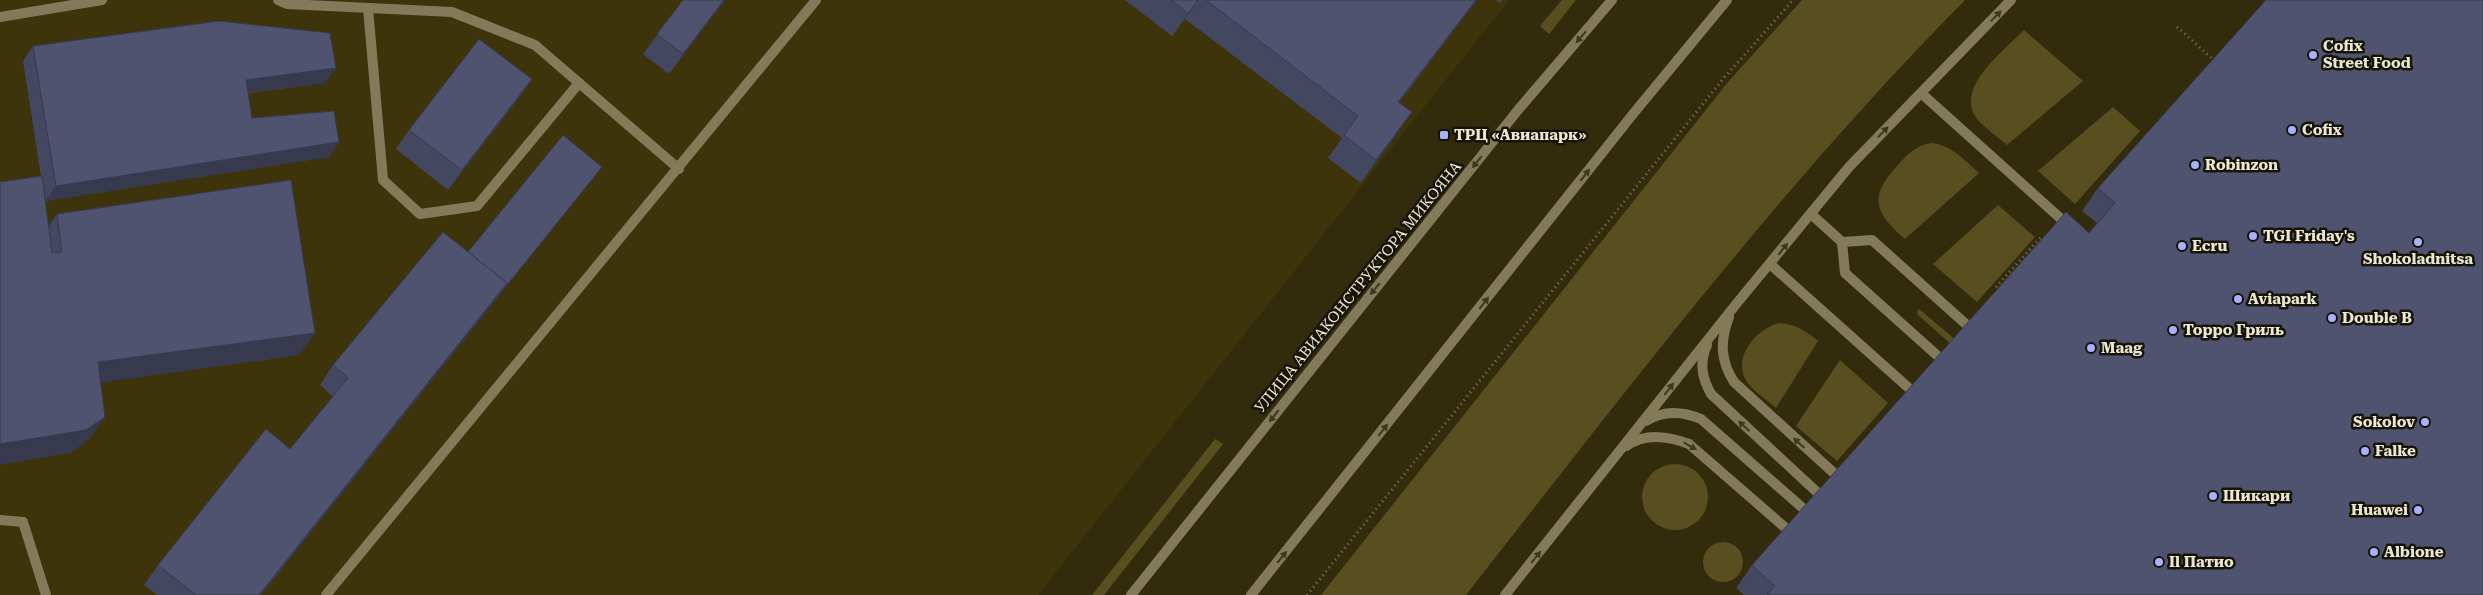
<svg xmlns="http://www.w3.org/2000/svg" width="2483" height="595" font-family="'Roboto Serif',serif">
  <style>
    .built { fill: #3d340b }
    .green { fill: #594e1f }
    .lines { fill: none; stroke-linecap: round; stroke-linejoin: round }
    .path { stroke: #7d775d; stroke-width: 3; stroke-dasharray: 1 4; stroke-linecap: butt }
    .service { stroke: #827a58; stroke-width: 10 }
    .tertiary { stroke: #827a58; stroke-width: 10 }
    .wall { fill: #444760 }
    .shaded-wall { fill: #373a4e }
    .building { fill: #4f5370; stroke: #373a4e }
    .oneway { fill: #3c3823 }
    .poi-dot { fill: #a7b1fc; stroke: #171407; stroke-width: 2 }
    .labels { text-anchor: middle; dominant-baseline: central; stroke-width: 5; stroke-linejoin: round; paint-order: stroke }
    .poi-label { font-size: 15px; font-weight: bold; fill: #ebe7d5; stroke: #171407; text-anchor: start }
    .street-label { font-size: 15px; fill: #ebe7d5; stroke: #171407 }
  </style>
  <rect width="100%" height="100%" fill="#332c0c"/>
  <path class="built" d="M0,0H1509L1038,595H0Z"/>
  <g class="green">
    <path d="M1562,0H1576L1549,34L1540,26Z"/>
    <path d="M1802,0H1965C1782,185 1626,391 1466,595H1321L1728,82Z"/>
    <path d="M2024,30L2083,81L2007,145C1998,137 1986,129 1978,120C1952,89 2004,51 2024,30Z"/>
    <path d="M2113,107L2140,131L2075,204L2038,171Z"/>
    <path d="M1931,143C1952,145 1964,160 1979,173L1905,239C1875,213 1868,197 1897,166C1908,154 1915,146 1931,143Z"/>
    <path d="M1998,205L2035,237L1977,302L1933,264Z"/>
    <path d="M1919,309L1956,340L1952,345L1918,315L1917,312Z"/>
    <path d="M1779,323C1795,324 1805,330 1818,341L1776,408C1767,400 1754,392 1747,382C1731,358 1756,329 1779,323Z"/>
    <path d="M1840,360L1888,403L1837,461L1796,426Z"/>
    <path d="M1215,439L1223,444L1104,595H1092Z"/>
    <circle cx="1675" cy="497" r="33"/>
    <circle cx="1723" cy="562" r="20"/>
  </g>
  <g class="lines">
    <g class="path">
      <path d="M2177,27L2215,61"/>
      <path d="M2000,290L1996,287L2042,236"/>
      <path d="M1307,595L1723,79L1793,0"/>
    </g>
    <g class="service">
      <path d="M278,0L287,4L452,12L535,45L679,169"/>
      <path d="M368,8L383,180L420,214L477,206L579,83"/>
      <path d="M0,17L102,0"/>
      <path d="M1921,93L2069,226"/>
      <path d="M1811,214L1842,242"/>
      <path d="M1770,264L1911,390"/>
      <path d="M1729,317C1720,341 1720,360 1734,382L1836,475"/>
      <path d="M1707,345C1699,363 1702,378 1711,394L1819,494"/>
      <path d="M1940,358L1845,273L1842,242L1872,240L1968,326"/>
      <path d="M1646,421C1664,410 1682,411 1701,419L1805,510"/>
      <path d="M1626,446C1645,433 1669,436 1689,444L1788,530"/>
      <path d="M0,520L23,522L46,595"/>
      <path d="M326,595L816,0"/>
      <path d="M1505,595L1737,303L1849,167L2011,0"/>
    </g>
    <g class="tertiary">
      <path d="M1131,595L1518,110L1612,0"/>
      <path d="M1251,595L1633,114L1727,0"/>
    </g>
  </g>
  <g class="wall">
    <path d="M683,0H725L669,74L643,54Z"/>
    <path d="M1125,0H1477L1399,103L1396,135L1361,183L1328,158L1342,138L1185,19L1172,36Z"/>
    <path d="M1496,0H1502L1500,3Z"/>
    <path d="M2266,0L2483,595H1744L1736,588L1752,565L2089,233L2097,223L2082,211L2098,188Z"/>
    <path d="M33,46L336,68L325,83L248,93L252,118L339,142L329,157L45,201L42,182L48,227L57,214L299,355L101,382L89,439L70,453L41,176L23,61Z"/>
    <path d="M532,79L518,99L448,190L396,149L409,130Z"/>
    <path d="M596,175L493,303L261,595H157L144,585L158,565L290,449L333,397L320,385L333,365L468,252Z"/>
  </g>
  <g class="shaded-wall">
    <path d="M724,0H725L669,74L683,54Z"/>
    <path d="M1198,0L1185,19L1172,36L1188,13Z"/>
    <path d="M1476,0H1477L1382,125L1398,102Z"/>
    <path d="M336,68L325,83L236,94L246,80Z"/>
    <path d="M532,79L518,99L448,190L462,170Z"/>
    <path d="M1412,112L1396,135L1361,183L1376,160Z"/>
    <path d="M339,142L329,157L45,201L56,186Z"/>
    <path d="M602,167L261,595H259L507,283Z"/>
    <path d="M315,333L299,355L82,385L98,362Z"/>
    <path d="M105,417L89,439L70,453L0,465V444Z"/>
  </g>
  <g class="building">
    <path d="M683,0H724L683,54L657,34Z"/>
    <path d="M1171,0H1198L1188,13Z"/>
    <path d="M1206,0H1476L1398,102L1412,112L1376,160L1344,135L1358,116Z"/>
    <path d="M2266,0H2483V595H1767L1775,586L1752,565L2066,212L2089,233L2115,203L2098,188Z"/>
    <path d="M219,21L330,33L336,68L246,80L252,118L334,111L339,142L56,186L33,46Z"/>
    <path d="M479,39L532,79L462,170L409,130Z"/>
    <path d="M563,135L602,167L499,295L507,283L468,252Z"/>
    <path d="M42,176L52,253L62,252L57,214L291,180L315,333L98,362L105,417L86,430L0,444V182Z"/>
    <path d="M443,232L507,283L259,595H196L158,565L266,429L290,449L348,378L333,365Z"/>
  </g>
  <defs><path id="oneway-solid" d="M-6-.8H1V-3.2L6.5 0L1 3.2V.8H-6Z" transform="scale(1.25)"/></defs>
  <g class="oneway">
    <use href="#oneway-solid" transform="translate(1996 16) rotate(-46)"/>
    <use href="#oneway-solid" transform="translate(1581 37) rotate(131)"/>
    <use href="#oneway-solid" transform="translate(1883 132) rotate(-46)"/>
    <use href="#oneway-solid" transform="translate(1477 162) rotate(129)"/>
    <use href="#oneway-solid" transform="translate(1585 175) rotate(-52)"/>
    <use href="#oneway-solid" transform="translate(1783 249) rotate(-51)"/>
    <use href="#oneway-solid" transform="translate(1375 289) rotate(129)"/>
    <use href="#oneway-solid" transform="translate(1484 303) rotate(-52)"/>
    <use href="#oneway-solid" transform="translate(1669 389) rotate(-52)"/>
    <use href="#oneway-solid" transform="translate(1274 416) rotate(129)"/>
    <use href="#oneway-solid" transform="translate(1744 426) rotate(-138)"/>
    <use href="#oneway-solid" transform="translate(1383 430) rotate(-52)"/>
    <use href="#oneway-solid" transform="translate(1799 443) rotate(-138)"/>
    <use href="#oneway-solid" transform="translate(1690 446) rotate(30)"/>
    <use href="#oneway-solid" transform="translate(1282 557) rotate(-51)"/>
    <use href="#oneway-solid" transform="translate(1536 557) rotate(-51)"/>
  </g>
  <g class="poi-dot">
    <circle cx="2313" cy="55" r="5"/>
    <circle cx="2292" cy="130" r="5"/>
    <rect x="1439" y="130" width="10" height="10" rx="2.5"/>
    <circle cx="2195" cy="165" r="5"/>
    <circle cx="2253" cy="236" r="5"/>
    <circle cx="2418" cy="242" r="5"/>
    <circle cx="2182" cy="246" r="5"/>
    <circle cx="2238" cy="299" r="5"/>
    <circle cx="2332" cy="318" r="5"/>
    <circle cx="2173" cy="330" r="5"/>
    <circle cx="2091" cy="348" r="5"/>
    <circle cx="2425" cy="422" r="5"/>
    <circle cx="2365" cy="451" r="5"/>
    <circle cx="2213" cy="496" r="5"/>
    <circle cx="2418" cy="510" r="5"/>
    <circle cx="2374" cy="552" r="5"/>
    <circle cx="2159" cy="562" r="5"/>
  </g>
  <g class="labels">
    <g class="poi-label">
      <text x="2323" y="46">Cofix<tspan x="2323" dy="17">Street Food</tspan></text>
      <text x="2302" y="130">Cofix</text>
      <text x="1454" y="135">ТРЦ «Авиапарк»</text>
      <text x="2205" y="165">Robinzon</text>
      <text x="2263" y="236">TGI Friday's</text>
      <text x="2192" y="246">Ecru</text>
      <text x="2418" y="259" text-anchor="middle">Shokoladnitsa</text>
      <text x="2248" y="299">Aviapark</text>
      <text x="2342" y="318">Double B</text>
      <text x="2183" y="330">Торро Гриль</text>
      <text x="2101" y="348">Maag</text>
      <text x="2415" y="422" text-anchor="end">Sokolov</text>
      <text x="2375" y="451">Falke</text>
      <text x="2223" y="496">Шикари</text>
      <text x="2408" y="510" text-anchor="end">Huawei</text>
      <text x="2384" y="552">Albione</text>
      <text x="2169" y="562">Il Патио</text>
    </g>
    <g class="street-label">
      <text transform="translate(1358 287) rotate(-51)">УЛИЦА АВИАКОНСТРУКТОРА МИКОЯНА</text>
    </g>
  </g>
</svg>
